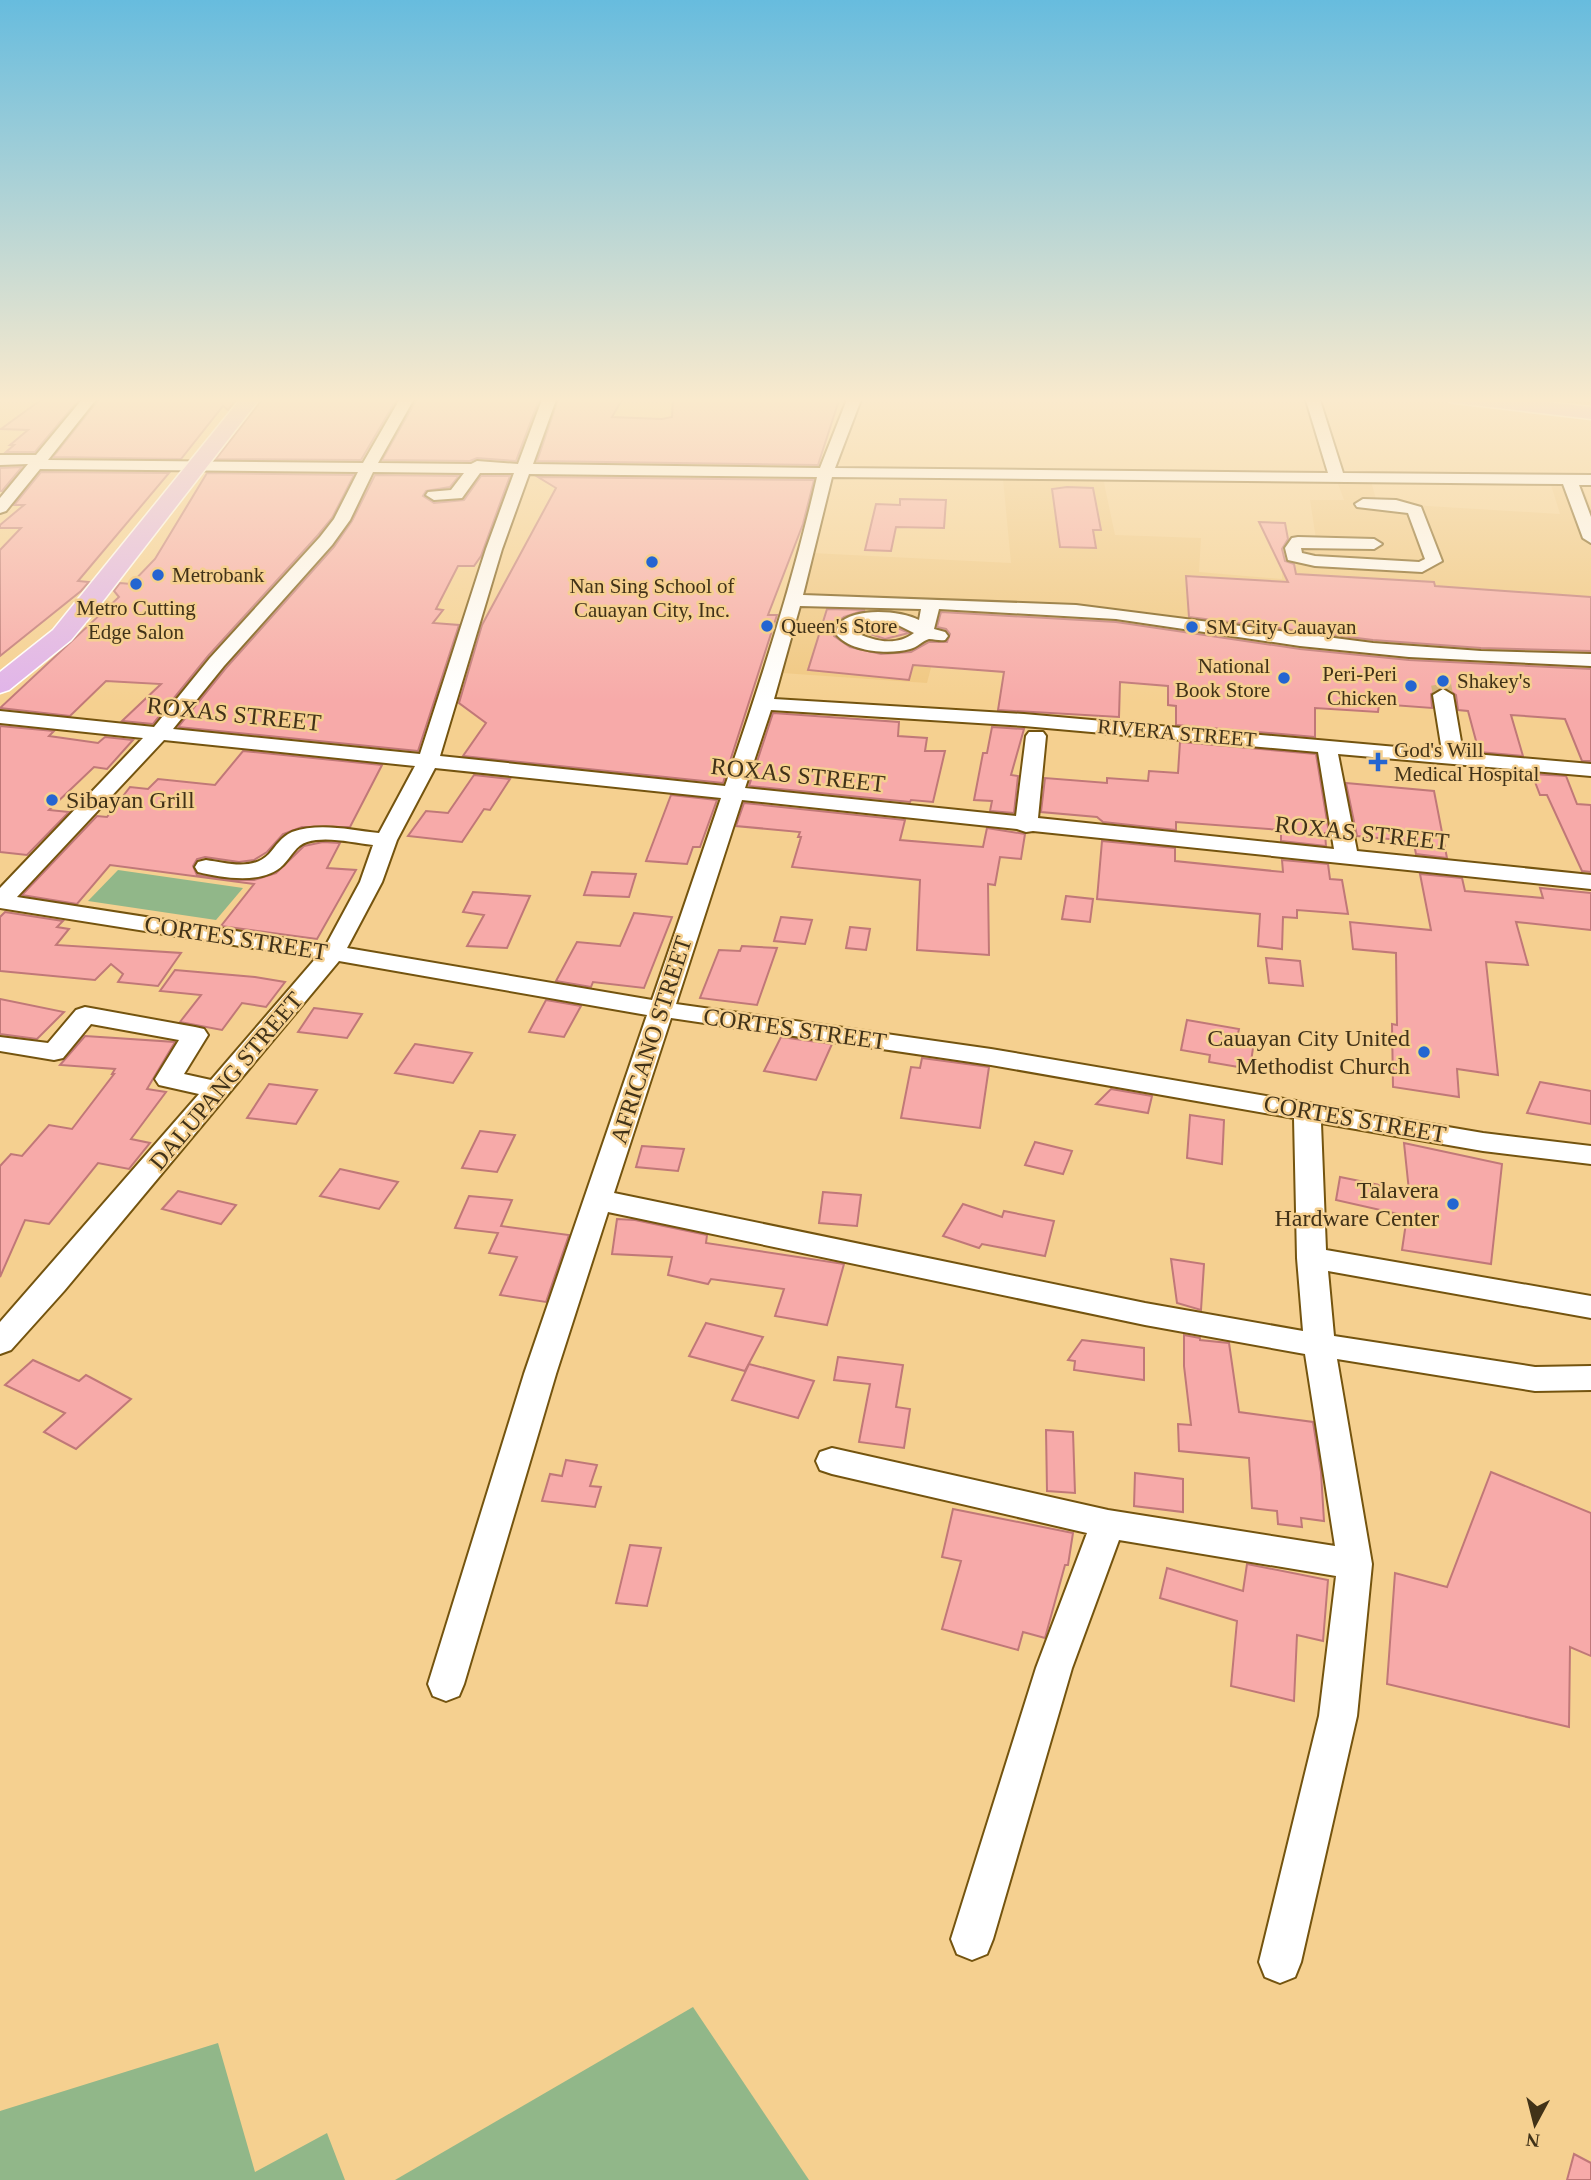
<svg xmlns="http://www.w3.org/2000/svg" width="1591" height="2180" font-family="'Times New Roman',serif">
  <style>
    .built { fill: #f0c780 }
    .green { fill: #91b789 }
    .building { fill: #f7aaa9; stroke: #c07878; stroke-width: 2 }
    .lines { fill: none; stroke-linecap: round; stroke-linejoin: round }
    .minor-tunnel { stroke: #d1b078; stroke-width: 20; stroke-dasharray: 20 10; stroke-linecap: butt }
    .minor-casing { stroke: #74540f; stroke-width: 4 }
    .major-casing { stroke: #fff; stroke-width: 3 }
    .minor { fill: #fff; fill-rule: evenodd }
    .major { fill: #e0b3ea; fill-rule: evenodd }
    .poi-dot { fill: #2465d1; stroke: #f5d090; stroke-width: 2.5 }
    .labels { text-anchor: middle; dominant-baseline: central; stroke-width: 5; stroke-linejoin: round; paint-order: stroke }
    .far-poi-label { font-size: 21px; fill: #413218; stroke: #f5d090; text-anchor: start }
    .far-street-label { font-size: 21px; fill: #413218; stroke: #f5d090 }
    .street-label { font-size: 24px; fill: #413218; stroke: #f5d090 }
    .poi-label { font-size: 24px; fill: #413218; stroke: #f5d090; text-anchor: end }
  </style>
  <rect width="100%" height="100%" fill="#f5d090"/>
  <path class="built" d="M1103,478L1115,535L1201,538L1199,572L1282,579L1283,538L1316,539L1310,500H1344L1337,481H1371L1377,503L1560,514L1551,485L1582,486L1591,506V719L932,664L927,683L782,673L812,553L1011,563L1003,479Z"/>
  <g class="green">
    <path d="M118,870L243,888L216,920L88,901Z"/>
    <path d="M693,2007L809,2180H395Z"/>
    <path d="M218,2043L255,2172L327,2133L345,2180H0V2111Z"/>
  </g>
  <g class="building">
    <path d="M45,397H81L35,452H6L14,445H10L28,430L1,429Z"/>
    <path d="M101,397H239L228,410L223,406L181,459L53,457Z"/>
    <path d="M264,397H398L361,460L216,459Z"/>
    <path d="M418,397H540L516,461L477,458L470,461L382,460Z"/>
    <path d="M559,397L623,398L612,417L662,419L672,417L673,397H840L818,465L537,461Z"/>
    <path d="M22,467L2,491H0V468Z"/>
    <path d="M41,472L169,473L78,581L89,582L81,591L0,656V550L21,528H0V525L24,505H14Z"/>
    <path d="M207,473L354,475L332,518L318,535L208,656L153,724L122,721L161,684L106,681L70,716L0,708L119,597L114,591L120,583L131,584L155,559Z"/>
    <path d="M375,475L459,476L450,487L426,491L423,496L434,503L464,500L481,476H510L481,556L474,566H458L436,609L443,610L433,623L459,625L418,751L178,727L226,668L334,547L352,521Z"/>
    <path d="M538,477L814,480L803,524L768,615H777L723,783L463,756L486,723L459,703L482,625L556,488Z"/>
    <path d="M1067,487L1093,488L1101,530H1093L1096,548L1060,547L1052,489Z"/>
    <path d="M900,499L946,500L944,528L896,527L891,551L865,550L876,504L900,505Z"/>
    <path d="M1259,522L1285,523L1288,539L1282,549L1285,561L1294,564L1296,574L1434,582L1435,586L1591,597V651L1481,648L1373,640L1189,617L1186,576L1288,582Z"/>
    <path d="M827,609L865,610L844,617L836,623L834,636L850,647L881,654L911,652L929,642H947L950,634L946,629L937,627L941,612L1116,622L1300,649L1409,660L1591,669V761H1582L1565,719L1511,715L1523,756L1479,752L1468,711L1458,710L1456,695L1444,687L1431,694L1432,708L1379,704L1378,712L1315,708V737L1176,725V706L1168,705V686L1120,682L1119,717L998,710L1004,672L913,665L909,680L808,670Z"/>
    <path d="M893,626L909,633L885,639L858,630Z"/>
    <path d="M773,713L899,722L898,736L927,738L925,751H945L933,802L911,800L910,802L749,786Z"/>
    <path d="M0,726L54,731L49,736L98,743L105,737L133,740L107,769L94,767L49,810L69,812L27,855L0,852Z"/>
    <path d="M992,727L1024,729L1011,775L1018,776L1014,813L990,811L992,801L974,800L983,753H987Z"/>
    <path d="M1180,742L1316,754L1329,833H1325L1326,846L1281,841V830L1176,822V830L1103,822L1097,817L1041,812L1045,778L1107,783V778L1148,781L1149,771L1178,773Z"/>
    <path d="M243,751L382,765L350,827H302L283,834L267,852L254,860L239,862L205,857L197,859L193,866L197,875L230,880H254L276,873L304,846L323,842L340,843L327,868L356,870L317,939L221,926L254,884L110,865L77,904L22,895L97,816L107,817L130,787L148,789L158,779L215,785Z"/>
    <path d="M1532,774L1566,776L1577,804L1591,805V872L1582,871L1547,795H1540Z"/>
    <path d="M474,775L510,779L490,810L484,809L462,842L408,836L426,811L448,813Z"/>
    <path d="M1346,783L1434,791L1447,858L1416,854L1414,844L1400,840L1357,836Z"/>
    <path d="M671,795L717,800L700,847H693L687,864L646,861Z"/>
    <path d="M744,803L905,820L900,840L983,847L987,828L1025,834L1021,859L1000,857L995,885L988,884L989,955L917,950L920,880L792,867L801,837H798L800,832L736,826Z"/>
    <path d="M1102,841L1175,848V861L1283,872L1282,860L1328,864L1330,879L1342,880L1348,914L1297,910V918L1283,917L1282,949L1258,946L1260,914L1097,899Z"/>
    <path d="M592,872L636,874L629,897L584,895Z"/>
    <path d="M1420,874L1462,878L1465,891L1543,898L1540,888L1591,893V930L1516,922L1528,965L1486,962L1498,1075L1457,1069L1459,1097L1393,1087L1392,1024L1397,1025L1396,953L1353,949L1350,922L1431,930Z"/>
    <path d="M473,892L530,896L507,948L467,946L484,915L463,912Z"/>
    <path d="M1066,896L1093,899L1090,922L1062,919Z"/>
    <path d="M5,912L63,921L57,927L69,929L56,945L181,953L158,986L118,982L123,974L111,964L95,980L0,971V917Z"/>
    <path d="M634,913L672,917L644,988L593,982L591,987L556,981L577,942L620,946Z"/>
    <path d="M781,917L812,920L805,944L774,941Z"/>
    <path d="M850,927L870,929L866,950L846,948Z"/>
    <path d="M742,946L777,948L757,1005L700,998L719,950L740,951Z"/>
    <path d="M1266,958L1300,961L1303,986L1269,983Z"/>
    <path d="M175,970L255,977L285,982L266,1007L242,1003L222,1030L180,1022L201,995L160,991Z"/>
    <path d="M0,999L64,1012L37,1039L0,1034Z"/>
    <path d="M546,1000L581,1006L564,1037L529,1032Z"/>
    <path d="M314,1008L362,1014L347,1038L298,1032Z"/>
    <path d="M1187,1020L1239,1029L1237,1038L1254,1041L1250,1069L1209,1062L1210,1055L1181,1050Z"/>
    <path d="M85,1036L175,1042L147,1089L166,1092L131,1139L150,1143L129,1169L98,1163L49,1224L25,1220L0,1277V1166L11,1154L22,1156L49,1125L72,1129L114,1074H112L115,1069L60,1065Z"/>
    <path d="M781,1037L832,1044L816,1080L764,1071Z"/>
    <path d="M415,1044L472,1053L453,1083L395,1073Z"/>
    <path d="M922,1058L989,1067L980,1128L901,1118L911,1067L920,1068Z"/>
    <path d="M1540,1082L1591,1091V1124L1527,1113Z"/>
    <path d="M269,1084L317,1090L296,1124L247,1118Z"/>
    <path d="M1111,1089L1152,1096L1148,1113L1096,1104Z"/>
    <path d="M1190,1115L1224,1120L1222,1164L1187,1158Z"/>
    <path d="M480,1131L515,1135L497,1172L462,1168Z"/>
    <path d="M1035,1142L1072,1151L1063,1174L1025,1165Z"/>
    <path d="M1404,1143L1502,1164L1491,1264L1402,1250L1407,1216L1336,1200L1340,1177L1409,1191Z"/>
    <path d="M642,1146L684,1149L678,1171L636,1167Z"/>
    <path d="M340,1169L398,1182L379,1209L320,1196Z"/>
    <path d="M178,1191L236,1205L221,1224L162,1209Z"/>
    <path d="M823,1192L861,1195L857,1226L819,1223Z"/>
    <path d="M469,1196L512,1200L501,1226L569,1235L546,1302L500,1295L517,1257L489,1253L498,1233L455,1228Z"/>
    <path d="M963,1204L1002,1217L1004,1211L1054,1221L1045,1256L982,1244L979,1248L943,1236Z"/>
    <path d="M617,1219L635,1220L707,1235L706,1243L844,1264L827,1325L775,1316L784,1289L711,1279L708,1284L668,1275L672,1257L612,1254Z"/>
    <path d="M1171,1259L1204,1264L1201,1310L1177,1303Z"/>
    <path d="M706,1323L763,1337L745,1371L689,1356Z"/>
    <path d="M1184,1335L1200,1338V1340L1229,1343L1239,1412L1313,1422L1321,1472L1324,1521L1301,1518L1302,1527L1278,1524L1277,1511L1252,1508L1249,1458L1179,1451L1178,1424L1191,1425L1184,1366Z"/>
    <path d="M1082,1340L1144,1348V1380L1074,1370L1075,1361L1068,1360Z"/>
    <path d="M838,1357L903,1365L896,1407L910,1409L904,1448L859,1442L870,1384L834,1380Z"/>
    <path d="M33,1360L79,1381L86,1375L131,1399L76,1449L44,1432L65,1413L5,1385Z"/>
    <path d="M749,1364L814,1381L798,1418L732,1400Z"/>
    <path d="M1046,1430L1073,1432L1075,1493L1047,1491Z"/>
    <path d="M566,1460L597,1465L590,1486L601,1487L595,1507L542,1501L550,1474L562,1476Z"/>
    <path d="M1491,1472L1591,1513V1656L1570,1647L1569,1727L1387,1684L1395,1573L1447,1587Z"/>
    <path d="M1135,1473L1183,1479V1512L1134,1506Z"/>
    <path d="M953,1509L1073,1533L1068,1565H1065L1045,1638L1023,1632L1018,1650L942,1629L961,1561L942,1557Z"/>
    <path d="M630,1545L661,1548L647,1606L616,1603Z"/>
    <path d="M1247,1564L1328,1580L1323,1641L1297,1635L1294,1701L1231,1686L1237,1621L1160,1598L1167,1568L1243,1591Z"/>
    <path d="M1574,2154L1591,2163V2180H1567Z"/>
  </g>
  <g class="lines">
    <path class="minor-tunnel" d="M1441,684L1443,695"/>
    <g class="minor-casing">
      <g id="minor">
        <path d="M84,397H98L48,460L363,463L401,397H415L378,463L471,464L477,461L518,464L543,397H557L533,464L820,468L848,397H862L835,468L1328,473L1305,397H1319L1343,473L1591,475V485H1579L1591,517V543L1583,538L1563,484L832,477L803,595L1076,605L1373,643L1481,651L1591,654V666L1409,657L1300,646L1116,619L939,609L934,629L945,632L948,636L945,640C939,641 935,639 929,639C924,640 916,648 910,649C889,655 850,652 836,634L838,625C853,607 899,610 919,620L921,609L800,606L774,699L1024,714L1442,751L1433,695L1443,689L1453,695L1463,753L1591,764V776L1338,754L1357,851L1591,875V889L1033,831L1026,832L1017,829L742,800L676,1004L991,1049L1483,1133L1591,1146V1164L1483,1151L1321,1123L1326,1250L1591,1296V1318L1328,1271L1334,1336L1535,1367L1591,1366V1390L1535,1391L1337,1359L1372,1564L1357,1716L1301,1962L1295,1977L1280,1983L1265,1977L1259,1962L1319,1716L1336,1576L1119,1540L1072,1668L993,1939L987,1954L972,1960L957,1954L951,1939L1036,1668L1087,1533L832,1474L820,1470L816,1461L820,1452L832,1448L1108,1510L1335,1546L1305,1354L1145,1325L608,1212L556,1374L464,1684L459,1696L446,1701L433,1696L428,1684L524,1374L647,1015L339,961L64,1291L11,1350L0,1354V1322L199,1094L159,1085L155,1079L179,1040L91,1024L63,1058L54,1060L0,1051V1037L48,1043L76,1010L85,1007L195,1027L204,1029L208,1035L184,1074L211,1080L316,958L0,908V888L143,738L0,723V711L154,727L210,658L320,537L334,519L358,472L40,469L6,511L0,513V498L28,464L0,465V455H36ZM373,472L464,473L451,490L428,492L426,495L434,500L462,498L480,473H514L486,549L420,754L173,729L224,666L332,545L350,520ZM529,474L817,477C793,582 760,684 725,786L440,756L502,549ZM894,623L914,633C896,647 873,641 855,632V628L870,624ZM771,710L1024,726L1318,752L1334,849L1038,818L1046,736L1043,732H1029L1026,736L1016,816L745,788ZM164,740L415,766L379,833C351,830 319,822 292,832C281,837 276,846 269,854C253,871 226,863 206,860L198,862L195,867L198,872C223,878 263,885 283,865C291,857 296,845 307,842C327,836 353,843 373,845L360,882L326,945L17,897ZM435,768L721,798L652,1000L347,948L382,882L397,840ZM671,1018L991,1065L1294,1118L1297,1258L1303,1331L1145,1303L614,1193Z"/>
        <path d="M1363,499L1396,500L1421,507L1442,561L1422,572L1315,566L1288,560L1285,548L1292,538L1298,537L1374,539L1382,544L1374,549L1301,548L1302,553L1315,556L1419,562L1425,559L1408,513L1357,507L1355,504Z"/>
      </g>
    </g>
    <g class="major-casing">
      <g id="major">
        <path d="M242,397H261L96,610L71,640L9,690L0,693V672L53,630Z"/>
        <path d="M1446,397H1501L1591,407V419L1455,403L1448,401Z"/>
      </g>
    </g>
    <use href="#minor" class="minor"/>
    <use href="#major" class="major"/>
  </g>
  <linearGradient id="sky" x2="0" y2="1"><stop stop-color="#67bcde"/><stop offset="0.57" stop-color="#faeacd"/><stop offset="1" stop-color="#faeacd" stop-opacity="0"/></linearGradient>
  <rect width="1591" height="702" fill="url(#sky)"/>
  <g class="poi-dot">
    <circle cx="652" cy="562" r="7"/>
    <circle cx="158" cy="575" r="7"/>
    <circle cx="136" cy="584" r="7"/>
    <circle cx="767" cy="626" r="7"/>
    <circle cx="1192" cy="627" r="7"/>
    <circle cx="1284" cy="678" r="7"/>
    <circle cx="1443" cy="681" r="7"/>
    <circle cx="1411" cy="686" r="7"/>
    <path d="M1374.5 751.5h7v7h7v7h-7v7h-7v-7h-7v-7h7z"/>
    <circle cx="52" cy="800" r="7"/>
    <circle cx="1424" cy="1052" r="7"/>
    <circle cx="1453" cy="1204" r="7"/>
  </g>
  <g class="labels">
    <g class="far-poi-label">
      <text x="172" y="575">Metrobank</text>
      <text x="652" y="586" text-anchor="middle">Nan Sing School of<tspan x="652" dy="24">Cauayan City, Inc.</tspan></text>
      <text x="136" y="608" text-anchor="middle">Metro Cutting<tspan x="136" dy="24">Edge Salon</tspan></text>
      <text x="781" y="626">Queen's Store</text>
      <text x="1206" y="627">SM City Cauayan</text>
      <text x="1270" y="666" text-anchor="end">National<tspan x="1270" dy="24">Book Store</tspan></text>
      <text x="1397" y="674" text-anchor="end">Peri-Peri<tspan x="1397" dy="24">Chicken</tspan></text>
      <text x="1457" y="681">Shakey's</text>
      <text x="1394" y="750">God's Will<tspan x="1394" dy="24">Medical Hospital</tspan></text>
    </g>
    <g class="far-street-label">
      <text transform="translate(1177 733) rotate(5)">RIVERA STREET</text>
    </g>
    <g class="street-label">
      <text transform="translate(234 714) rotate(6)">ROXAS STREET</text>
      <text transform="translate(798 775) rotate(6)">ROXAS STREET</text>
      <text transform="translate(1362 833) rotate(6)">ROXAS STREET</text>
      <text transform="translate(236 938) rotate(9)">CORTES STREET</text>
      <text transform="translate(795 1029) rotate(8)">CORTES STREET</text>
      <text transform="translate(651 1040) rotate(-72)">AFRICANO STREET</text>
      <text transform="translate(226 1081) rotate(-50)">DALUPANG STREET</text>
      <text transform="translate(1355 1119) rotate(10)">CORTES STREET</text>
    </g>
    <g class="poi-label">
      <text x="66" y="800" text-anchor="start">Sibayan Grill</text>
      <text x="1410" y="1038">Cauayan City United<tspan x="1410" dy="28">Methodist Church</tspan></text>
      <text x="1439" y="1190">Talavera<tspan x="1439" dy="28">Hardware Center</tspan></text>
    </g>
  </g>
  <g transform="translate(1535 2124) rotate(187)" stroke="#f5d090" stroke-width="5" paint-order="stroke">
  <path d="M0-5L12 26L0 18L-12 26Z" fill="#413218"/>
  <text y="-10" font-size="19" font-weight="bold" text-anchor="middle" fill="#413218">N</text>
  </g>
</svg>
